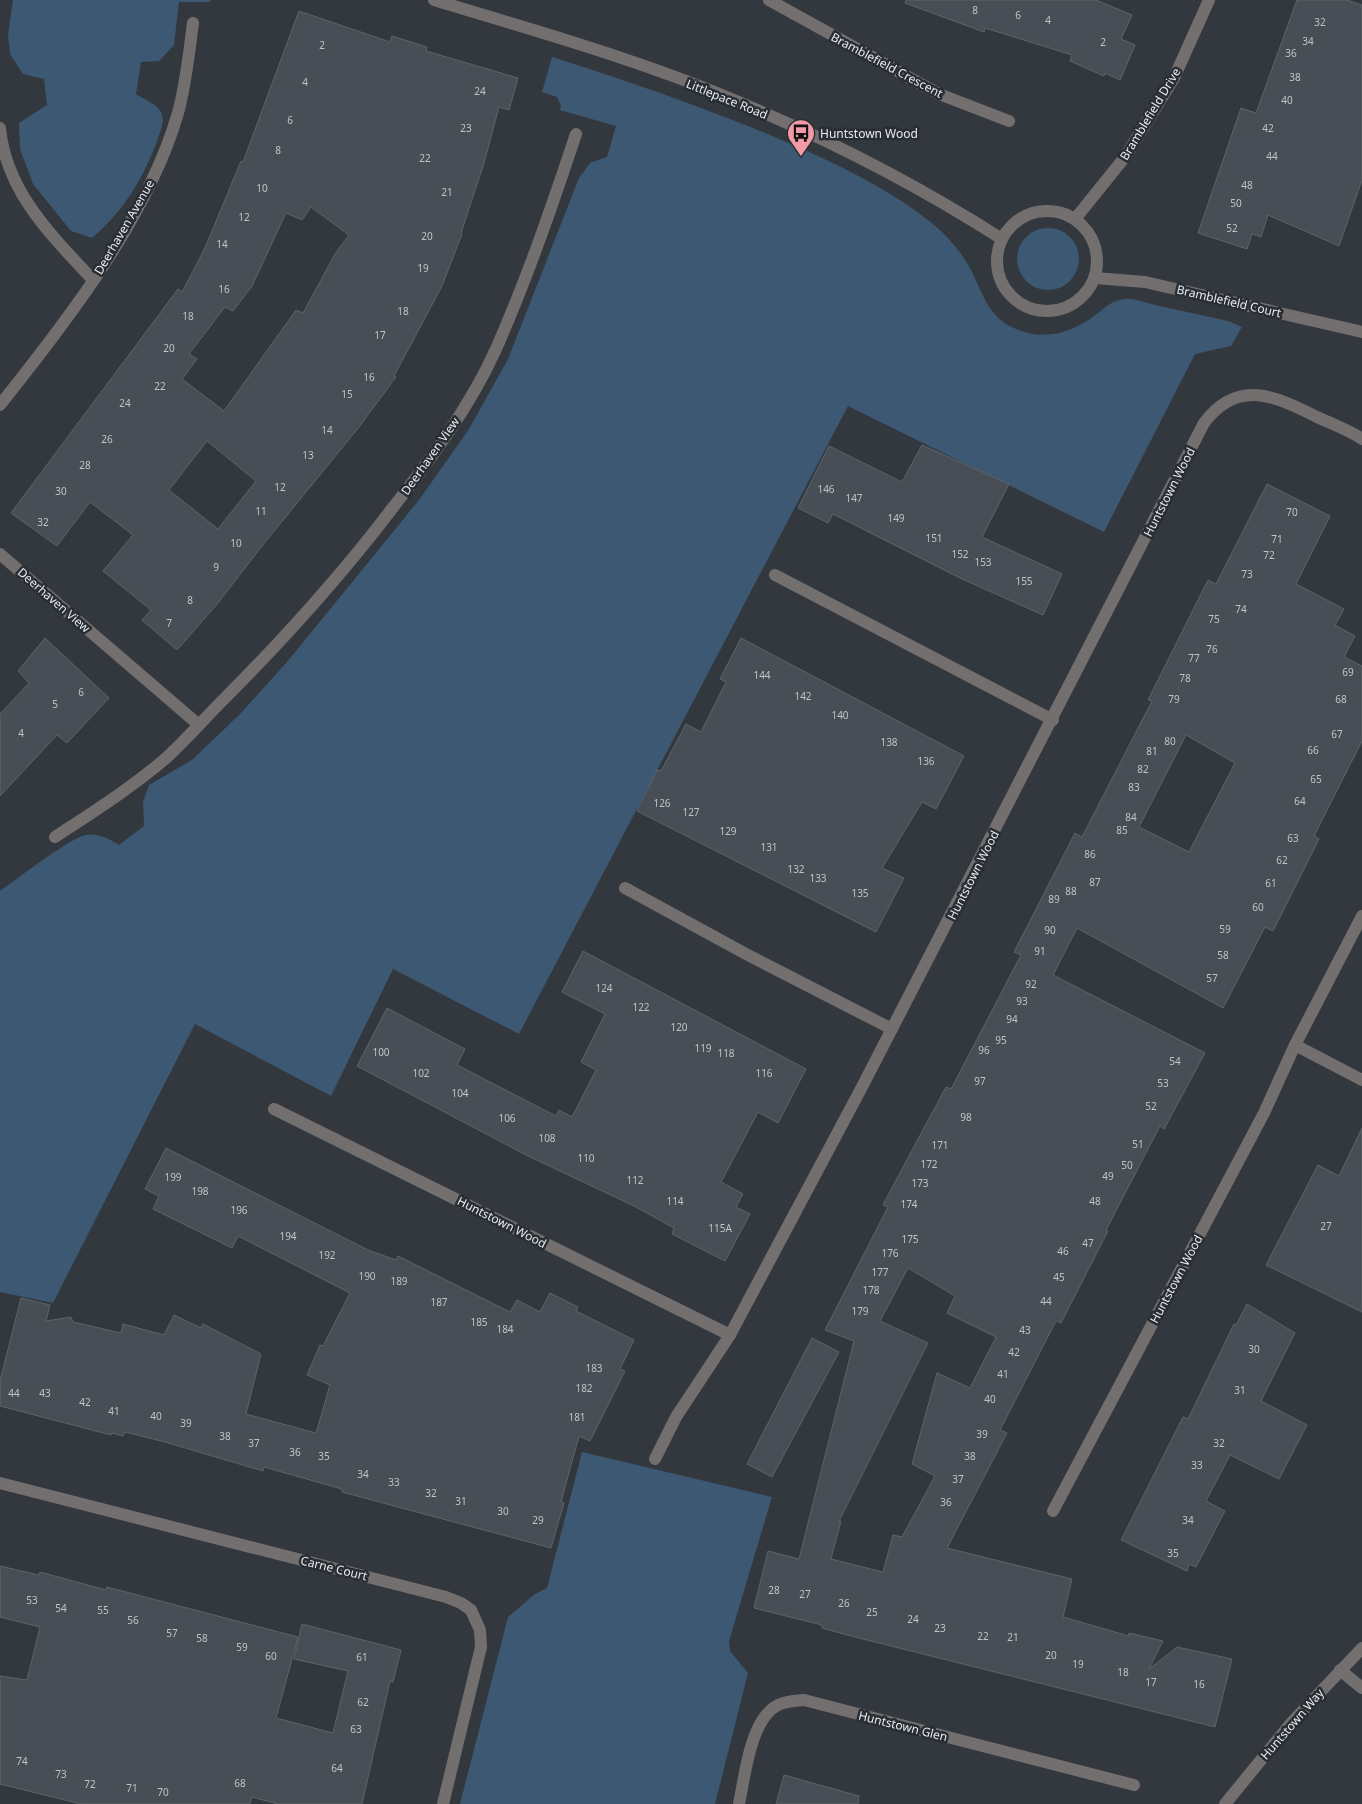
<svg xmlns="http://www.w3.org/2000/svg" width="1362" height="1804" font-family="'Noto Sans',sans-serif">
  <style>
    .green { fill: #3d5873 }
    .building { fill: #484e55; stroke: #5d646a; fill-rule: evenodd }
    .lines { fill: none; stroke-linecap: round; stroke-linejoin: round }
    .minor { stroke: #746f6f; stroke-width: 12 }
    .tertiary { stroke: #746f6f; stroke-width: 12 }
    .labels { text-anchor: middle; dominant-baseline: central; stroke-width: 5; stroke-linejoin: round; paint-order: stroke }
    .number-label { font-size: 10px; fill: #bfc4c8 }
    .street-label { font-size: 12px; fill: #e7ebef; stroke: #282e34 }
    .poi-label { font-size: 12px; fill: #e7ebef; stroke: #282e34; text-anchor: start }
  </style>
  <rect width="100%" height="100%" fill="#32383e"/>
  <g class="green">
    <path d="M13,0H211L209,2H179L174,45L159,61L141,62L136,94C143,99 157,104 161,112C165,120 161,130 158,138C145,176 123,212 92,238L71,231L33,184L20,149L19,123L47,105L44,79L23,74L10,54L8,35Z"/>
    <path d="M552,57C628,81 703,107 777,138C829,160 883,185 928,220C945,233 961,251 971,270C982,292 989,318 1014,328C1042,341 1070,334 1094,316C1104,309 1111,300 1125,299C1134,298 1146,303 1155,305C1180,310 1204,316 1228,321L1242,327L1231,346L1195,354L1104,532L848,406L519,1034L393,969L331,1096L195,1024L53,1303L0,1292V891C16,880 71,837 86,835C98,833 109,839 119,845L144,826L143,802L149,785L192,760L240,714L287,662L419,500L469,429L508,359L579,178L590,163L607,157L616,126L560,110L561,106L557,97L542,92Z"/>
    <circle cx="1048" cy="259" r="31"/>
    <path d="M582,1452L772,1497L729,1641L730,1651L748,1673L715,1804H460L508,1617L535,1594L547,1588Z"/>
  </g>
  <g class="building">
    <path d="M906,0H1096L1132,15L1121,39L1135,45L1120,80L1105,73L1104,76L1070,61L1072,55L985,28L984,32L905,3Z"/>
    <path d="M1297,0H1347L1362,5V180L1339,246L1268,215L1261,237L1252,234L1247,249L1198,233L1241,108L1256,113Z"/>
    <path d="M299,11L390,42L392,36L427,47L426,51L518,78L509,110L499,107L484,163L461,233L462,234L442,286L394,376L396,377L359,427L262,546L218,603L177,650L142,620L151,610L103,571L133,535L90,502L57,546L11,513L178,289L182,292L205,248L241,161L243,162ZM311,207L349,235L335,254L303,313L296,310L224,411L182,379L197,359L189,354L225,307L233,311L252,286L286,213L302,220ZM207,441L256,481L218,529L169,490Z"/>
    <path d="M922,445L1009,484L982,537L1062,574L1043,615L962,579L833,514L828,523L798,508L829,446L902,482Z"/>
    <path d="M1267,484L1330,516L1296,584L1344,609L1335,625L1355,636L1344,657L1362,666V741L1314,836L1319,839L1273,931L1265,927L1223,1008L1077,928L1053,975L1205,1053L1164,1129L1160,1126L1106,1230L1108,1231L1061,1323L1056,1321L1000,1430L1007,1433L947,1548L1072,1579L1063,1617L1129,1636V1633L1163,1641L1149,1669L1177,1647L1232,1659L1215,1727L851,1636L822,1628V1625L754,1608L768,1551L799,1559L854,1341L825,1330L888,1207L883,1205L895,1182L946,1087L951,1089L1021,955L1014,952L1075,833L1082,837L1152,701L1148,700L1208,580L1216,584ZM1186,735L1235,763L1189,852L1139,827ZM908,1268L955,1296L947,1313L996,1337L970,1388L937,1373L912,1464L935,1476L902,1537L893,1535L883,1572L831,1559L841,1521H839L928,1343L880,1321Z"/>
    <path d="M45,638L109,698L67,743L57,735L0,796V714L29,683L18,671Z"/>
    <path d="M741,638L964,756L936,809L922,802L882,868L904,878L876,932L637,811L657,770L661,771L686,724L701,732L726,682L720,679Z"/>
    <path d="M583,951L806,1069L778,1123L758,1112L721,1182L743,1194L736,1207L750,1214L725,1261L672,1234L674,1228L634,1206L526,1155L357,1066L387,1008L465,1049L457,1065L556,1116L559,1110L572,1117L596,1070L581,1062L605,1014L562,992Z"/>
    <path d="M1362,1128V1312L1266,1265L1318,1165L1339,1176Z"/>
    <path d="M166,1148L368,1250L396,1260L398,1256L510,1312L517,1300L540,1312L550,1293L578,1307L576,1311L634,1340L620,1369L625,1371L590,1441L579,1436L561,1502L564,1503L551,1548L342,1492V1489L264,1467L263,1471L165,1442L125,1432L123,1436L112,1433L111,1435L0,1406V1381L21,1298L50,1305L46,1321L71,1317L73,1322L121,1333L123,1324L164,1335L174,1315L201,1328L203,1324L261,1354L246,1414L316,1433L330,1385L307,1375L320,1345L323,1346L350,1293L238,1236L232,1248L153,1209L159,1196L145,1189Z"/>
    <path d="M1247,1304L1295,1333L1261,1401L1307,1425L1279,1479L1230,1455L1206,1501L1225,1511L1196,1567L1189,1564L1187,1571L1121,1540L1183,1417L1188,1419L1234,1324L1236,1325Z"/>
    <path d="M812,1338L839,1352L772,1477L747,1464Z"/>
    <path d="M0,1566L39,1575L40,1572L106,1590L107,1587L298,1637L276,1718L333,1733L348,1671L294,1659L302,1624L401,1650L393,1682L390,1681L362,1804H278L252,1797L250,1804H81L0,1784V1676L27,1680L40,1627L0,1617Z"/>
    <path d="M784,1775L859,1796L858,1804H776Z"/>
  </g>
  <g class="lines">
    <g class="minor">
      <path d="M769,0L939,94L1009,121"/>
      <path d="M0,128C6,192 52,236 93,280"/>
      <circle cx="1047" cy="261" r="50"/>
      <path d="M1075,219L1125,157L1174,78L1209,0"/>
      <path d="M1095,278L1145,282L1362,332"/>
      <path d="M0,405C67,321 148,217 178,113C186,84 189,53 193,23"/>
      <path d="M0,554L199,725"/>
      <path d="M775,575L1053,720"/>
      <path d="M55,837C93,812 131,788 165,759C185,741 203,720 222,701C282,641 339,578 391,510C430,460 470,407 496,349C527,279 552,206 576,134"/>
      <path d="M625,888L746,954L892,1029"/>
      <path d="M1295,1045L1362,1080"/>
      <path d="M274,1109L730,1335"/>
      <path d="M655,1459L676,1417L730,1335L863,1085L1204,423C1238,378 1275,396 1317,417C1332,424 1349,430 1362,439"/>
      <path d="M0,1483L446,1597L461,1603L471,1610L480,1630L481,1647L443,1804"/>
      <path d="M1053,1511L1264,1113L1295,1045L1362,916"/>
      <path d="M1340,1670L1362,1688"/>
      <path d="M739,1804C745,1776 750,1719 778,1705C786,1701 795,1701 804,1700L1134,1785"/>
    </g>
    <g class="tertiary">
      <path d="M434,0C539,32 647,62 748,106C836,143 922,188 1002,239"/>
      <path d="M1225,1804L1292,1722L1362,1648"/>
    </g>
  </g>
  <defs>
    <g id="bus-pin" transform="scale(1.4375)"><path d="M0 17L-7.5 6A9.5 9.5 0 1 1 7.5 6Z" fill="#f39aa7" stroke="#282e34"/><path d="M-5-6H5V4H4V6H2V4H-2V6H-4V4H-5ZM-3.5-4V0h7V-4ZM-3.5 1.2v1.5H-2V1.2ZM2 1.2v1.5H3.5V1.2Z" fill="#111"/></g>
  </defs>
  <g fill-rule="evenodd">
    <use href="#bus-pin" x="801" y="133"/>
  </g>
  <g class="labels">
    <g class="number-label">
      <text x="975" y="10">8</text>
      <text x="1018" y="15">6</text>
      <text x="1048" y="20">4</text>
      <text x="1320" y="22">32</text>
      <text x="1308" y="41">34</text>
      <text x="1103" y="42">2</text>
      <text x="322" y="45">2</text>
      <text x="1291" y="53">36</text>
      <text x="1295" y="77">38</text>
      <text x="305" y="82">4</text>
      <text x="480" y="91">24</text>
      <text x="1287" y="100">40</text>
      <text x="290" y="120">6</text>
      <text x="466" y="128">23</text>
      <text x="1268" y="128">42</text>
      <text x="278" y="150">8</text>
      <text x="1272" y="156">44</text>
      <text x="425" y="158">22</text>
      <text x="1247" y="185">48</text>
      <text x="262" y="188">10</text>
      <text x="447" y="192">21</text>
      <text x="1236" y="203">50</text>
      <text x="244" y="217">12</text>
      <text x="1232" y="228">52</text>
      <text x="427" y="236">20</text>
      <text x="222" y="244">14</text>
      <text x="423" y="268">19</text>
      <text x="224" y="289">16</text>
      <text x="403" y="311">18</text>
      <text x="188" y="316">18</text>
      <text x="380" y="335">17</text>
      <text x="169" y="348">20</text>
      <text x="369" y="377">16</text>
      <text x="160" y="386">22</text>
      <text x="347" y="394">15</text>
      <text x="125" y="403">24</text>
      <text x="327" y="430">14</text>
      <text x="107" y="439">26</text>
      <text x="308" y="455">13</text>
      <text x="85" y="465">28</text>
      <text x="280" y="487">12</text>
      <text x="826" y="489">146</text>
      <text x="61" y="491">30</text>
      <text x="854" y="498">147</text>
      <text x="261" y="511">11</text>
      <text x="1292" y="512">70</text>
      <text x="896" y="518">149</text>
      <text x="43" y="522">32</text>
      <text x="934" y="538">151</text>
      <text x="1277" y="539">71</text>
      <text x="236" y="543">10</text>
      <text x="960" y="554">152</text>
      <text x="1269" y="555">72</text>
      <text x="983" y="562">153</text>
      <text x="216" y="567">9</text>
      <text x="1247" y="574">73</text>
      <text x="1024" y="581">155</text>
      <text x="190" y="600">8</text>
      <text x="1241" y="609">74</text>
      <text x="1214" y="619">75</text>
      <text x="169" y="623">7</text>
      <text x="1212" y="649">76</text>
      <text x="1194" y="658">77</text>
      <text x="1348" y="672">69</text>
      <text x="762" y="675">144</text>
      <text x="1185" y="678">78</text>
      <text x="81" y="692">6</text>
      <text x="803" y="696">142</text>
      <text x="1174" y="699">79</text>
      <text x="1341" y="699">68</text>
      <text x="55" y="704">5</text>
      <text x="840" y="715">140</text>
      <text x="21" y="733">4</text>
      <text x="1337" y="734">67</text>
      <text x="1170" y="741">80</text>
      <text x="889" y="742">138</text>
      <text x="1313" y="750">66</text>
      <text x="1152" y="751">81</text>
      <text x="926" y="761">136</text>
      <text x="1143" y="769">82</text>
      <text x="1316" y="779">65</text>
      <text x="1134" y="787">83</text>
      <text x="1300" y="801">64</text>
      <text x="662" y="803">126</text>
      <text x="691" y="812">127</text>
      <text x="1131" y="817">84</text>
      <text x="1122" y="830">85</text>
      <text x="728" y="831">129</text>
      <text x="1293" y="838">63</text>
      <text x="769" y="847">131</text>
      <text x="1090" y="854">86</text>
      <text x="1282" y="860">62</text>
      <text x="796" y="869">132</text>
      <text x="818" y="878">133</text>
      <text x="1095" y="882">87</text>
      <text x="1271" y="883">61</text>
      <text x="1071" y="891">88</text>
      <text x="860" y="893">135</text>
      <text x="1054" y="899">89</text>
      <text x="1258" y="907">60</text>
      <text x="1225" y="929">59</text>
      <text x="1050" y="930">90</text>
      <text x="1040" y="951">91</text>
      <text x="1223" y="955">58</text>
      <text x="1212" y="978">57</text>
      <text x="1031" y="984">92</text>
      <text x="604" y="988">124</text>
      <text x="1022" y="1001">93</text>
      <text x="641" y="1007">122</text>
      <text x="1012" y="1019">94</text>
      <text x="679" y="1027">120</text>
      <text x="1001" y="1040">95</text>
      <text x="703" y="1048">119</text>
      <text x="984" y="1050">96</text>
      <text x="381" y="1052">100</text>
      <text x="726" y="1053">118</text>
      <text x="1175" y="1061">54</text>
      <text x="421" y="1073">102</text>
      <text x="764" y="1073">116</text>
      <text x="980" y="1081">97</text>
      <text x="1163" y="1083">53</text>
      <text x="460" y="1093">104</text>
      <text x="1151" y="1106">52</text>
      <text x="966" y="1117">98</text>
      <text x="507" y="1118">106</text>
      <text x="547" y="1138">108</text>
      <text x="1138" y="1144">51</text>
      <text x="940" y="1145">171</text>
      <text x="586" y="1158">110</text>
      <text x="929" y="1164">172</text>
      <text x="1127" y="1165">50</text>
      <text x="1108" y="1176">49</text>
      <text x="173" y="1177">199</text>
      <text x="635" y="1180">112</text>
      <text x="920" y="1183">173</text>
      <text x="200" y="1191">198</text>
      <text x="675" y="1201">114</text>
      <text x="1095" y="1201">48</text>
      <text x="909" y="1204">174</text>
      <text x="239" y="1210">196</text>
      <text x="1326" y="1226">27</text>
      <text x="720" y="1228">115A</text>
      <text x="288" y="1236">194</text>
      <text x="910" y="1239">175</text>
      <text x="1088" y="1243">47</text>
      <text x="1063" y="1251">46</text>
      <text x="890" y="1253">176</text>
      <text x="327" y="1255">192</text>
      <text x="880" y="1272">177</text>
      <text x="367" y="1276">190</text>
      <text x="1059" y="1277">45</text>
      <text x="399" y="1281">189</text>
      <text x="871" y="1290">178</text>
      <text x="1046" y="1301">44</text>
      <text x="439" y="1302">187</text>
      <text x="860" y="1311">179</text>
      <text x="479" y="1322">185</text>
      <text x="505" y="1329">184</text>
      <text x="1025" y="1330">43</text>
      <text x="1254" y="1349">30</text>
      <text x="1014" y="1352">42</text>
      <text x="594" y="1368">183</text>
      <text x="1003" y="1374">41</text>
      <text x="584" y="1388">182</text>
      <text x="1240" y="1390">31</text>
      <text x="14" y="1393">44</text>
      <text x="45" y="1393">43</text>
      <text x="990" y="1399">40</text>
      <text x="85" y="1402">42</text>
      <text x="114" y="1411">41</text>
      <text x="156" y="1416">40</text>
      <text x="577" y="1417">181</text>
      <text x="186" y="1423">39</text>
      <text x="982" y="1434">39</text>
      <text x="225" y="1436">38</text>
      <text x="254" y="1443">37</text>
      <text x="1219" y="1443">32</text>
      <text x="295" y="1452">36</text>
      <text x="324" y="1456">35</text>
      <text x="970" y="1456">38</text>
      <text x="1197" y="1465">33</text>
      <text x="363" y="1474">34</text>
      <text x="958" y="1479">37</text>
      <text x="394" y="1482">33</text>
      <text x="431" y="1493">32</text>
      <text x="461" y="1501">31</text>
      <text x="946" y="1502">36</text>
      <text x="503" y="1511">30</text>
      <text x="538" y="1520">29</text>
      <text x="1188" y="1520">34</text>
      <text x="1173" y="1553">35</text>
      <text x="774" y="1590">28</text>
      <text x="805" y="1594">27</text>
      <text x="32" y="1600">53</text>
      <text x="844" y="1603">26</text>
      <text x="61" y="1608">54</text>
      <text x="103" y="1610">55</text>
      <text x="872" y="1612">25</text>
      <text x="913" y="1619">24</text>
      <text x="133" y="1620">56</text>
      <text x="940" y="1628">23</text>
      <text x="172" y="1633">57</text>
      <text x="983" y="1636">22</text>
      <text x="1013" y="1637">21</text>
      <text x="202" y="1638">58</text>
      <text x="242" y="1647">59</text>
      <text x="1051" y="1655">20</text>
      <text x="271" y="1656">60</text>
      <text x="362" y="1657">61</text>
      <text x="1078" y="1664">19</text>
      <text x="1123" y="1672">18</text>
      <text x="1151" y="1682">17</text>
      <text x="1199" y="1684">16</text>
      <text x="363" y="1702">62</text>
      <text x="356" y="1729">63</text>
      <text x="22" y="1761">74</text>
      <text x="337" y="1768">64</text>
      <text x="61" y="1774">73</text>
      <text x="240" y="1783">68</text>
      <text x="90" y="1784">72</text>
      <text x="132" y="1788">71</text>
      <text x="163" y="1792">70</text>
    </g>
    <g class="street-label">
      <text transform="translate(887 65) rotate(28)">Bramblefield Crescent</text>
      <text transform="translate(727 99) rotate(22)">Littlepace Road</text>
      <text transform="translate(1150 114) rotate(-59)">Bramblefield Drive</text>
      <text transform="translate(124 227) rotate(-60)">Deerhaven Avenue</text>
      <text transform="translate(1229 301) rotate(13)">Bramblefield Court</text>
      <text transform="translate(430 456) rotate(-55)">Deerhaven View</text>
      <text transform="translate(1169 492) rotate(-63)">Huntstown Wood</text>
      <text transform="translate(54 600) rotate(41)">Deerhaven View</text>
      <text transform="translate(973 875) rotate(-63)">Huntstown Wood</text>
      <text transform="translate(502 1222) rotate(27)">Huntstown Wood</text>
      <text transform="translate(1176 1279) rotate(-62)">Huntstown Wood</text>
      <text transform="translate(334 1568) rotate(14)">Carne Court</text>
      <text transform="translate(1292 1724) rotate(-49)">Huntstown Way</text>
      <text transform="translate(903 1726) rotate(14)">Huntstown Glen</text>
    </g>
    <g class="poi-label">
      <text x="820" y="133">Huntstown Wood</text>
    </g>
  </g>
</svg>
